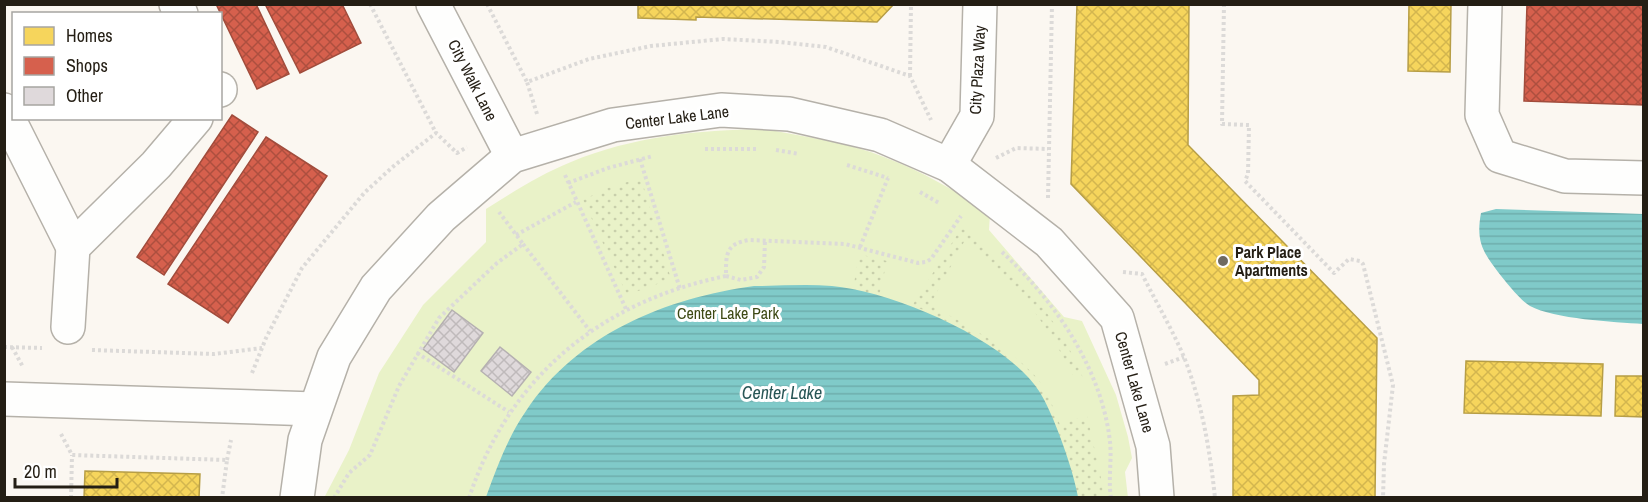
<svg xmlns="http://www.w3.org/2000/svg" width="1648" height="502" font-family="'Archivo Narrow',sans-serif">
  <style>
    .green { fill: #e9f2c8 }
    .garden { fill: url(#garden-dots) }
    .water { fill: url(#water-rules) }
    .homes { fill: url(#homes-cross-hatch); stroke: #b79e46; stroke-width: 1.5 }
    .shops { fill: url(#shops-cross-hatch); stroke: #a14c3c; stroke-width: 1.5 }
    .building { fill: url(#building-cross-hatch); stroke: #b5b0b1; stroke-width: 1.5 }
    .lines { fill: none; stroke-linecap: round; stroke-linejoin: round }
    .minor-casing { stroke: #b5b1a9; stroke-width: 36 }
    .path { stroke: #dcdad8; stroke-width: 4; stroke-dasharray: 3 3; stroke-linecap: butt }
    .minor { stroke: #fefefd; stroke-width: 33 }
    .poi-dot { fill: #6f6a61; stroke: #fff; stroke-width: 2 }
    .labels { text-anchor: middle; dominant-baseline: central; stroke-width: 6; stroke-linejoin: round; paint-order: stroke }
    .street-label { font-size: 16px; fill: #241e14; stroke: #fff }
    .poi-label { font-size: 16px; font-weight: bold; fill: #241e14; stroke: #fff; text-anchor: start }
    .park-label { font-size: 16px; fill: #3d4914; stroke: #fff }
    .water-label { font-size: 18px; font-style: italic; fill: #285656; stroke: #fff }
  </style>
  <defs>
    <pattern id="garden-dots" width="8" height="8" patternUnits="userSpaceOnUse" patternTransform="scale(1.5)"><rect width="8" height="8" fill="#e9f2c8"/><path d="M2 2h.1M6 6h.1" fill="none" stroke="#c8cfab" stroke-width="1.8" stroke-linecap="round"/></pattern>
    <pattern id="water-rules" width="6" height="5" patternUnits="userSpaceOnUse" patternTransform="scale(1.5)"><rect width="6" height="5" fill="#80cac9"/><path d="M0 2.5h6" fill="none" stroke="#6eadac"/></pattern>
    <pattern id="homes-cross-hatch" width="8" height="8" patternUnits="userSpaceOnUse" patternTransform="scale(1.5)"><rect width="8" height="8" fill="#f6d55c"/><path d="M0 0l8 8M0 8l8-8" fill="none" stroke="#d3b64f"/></pattern>
    <pattern id="shops-cross-hatch" width="8" height="8" patternUnits="userSpaceOnUse" patternTransform="scale(1.5)"><rect width="8" height="8" fill="#d6604d"/><path d="M0 0l8 8M0 8l8-8" fill="none" stroke="#ad4f3f"/></pattern>
    <pattern id="building-cross-hatch" width="8" height="8" patternUnits="userSpaceOnUse" patternTransform="scale(1.5)"><rect width="8" height="8" fill="#dfd9db"/><path d="M0 0l8 8M0 8l8-8" fill="none" stroke="#bfbabb"/></pattern>
  </defs>
  <rect width="100%" height="100%" fill="#fbf7f1"/>
  <path class="green" d="M766,129C805,137 847,142 884,157C921,171 957,191 990,214L989,230L1064,317L1082,321L1116,395L1128,437L1132,458L1125,472L1128,498H324L349,450L379,373L423,305L486,242V209C513,192 541,174 571,162C634,136 699,130 766,129Z"/>
  <g class="garden">
    <path d="M641,178L671,279L627,295L583,200L607,188Z"/>
    <path d="M962,227C1016,268 1058,317 1084,380L1073,375C1046,323 1012,275 965,240L930,305C964,323 1021,354 1043,386C1050,398 1055,412 1060,425L1087,415L1102,483L1103,497H1078L1062,443L1045,404L973,336L927,311L912,306Z"/>
    <path d="M859,254L887,261L879,296L853,290Z"/>
  </g>
  <g class="water">
    <path d="M1496,209L1643,214V324C1614,322 1554,319 1530,306C1520,300 1505,281 1498,272C1482,251 1476,240 1481,213Z"/>
    <path d="M754,286C780,286 806,284 832,286C892,291 1005,339 1039,391C1053,412 1074,472 1078,497H486C497,467 508,437 526,411C577,334 666,298 754,286Z"/>
  </g>
  <g class="homes">
    <path d="M638,4H894L877,22L696,17V20L638,18Z"/>
    <path d="M1077,4H1189L1188,145L1377,338L1375,498H1233V396L1259,395V380L1071,184Z"/>
    <path d="M1409,4H1451L1450,72L1408,71Z"/>
    <path d="M1466,361L1603,364L1601,416L1464,413Z"/>
    <path d="M1616,376H1644V417L1615,416Z"/>
    <path d="M85,471L200,474L199,498H84Z"/>
  </g>
  <g class="shops">
    <path d="M216,4H256L289,74L257,89Z"/>
    <path d="M265,4H342L361,43L300,73Z"/>
    <path d="M1527,4H1644V105L1524,101Z"/>
    <path d="M232,115L258,132L164,275L137,257Z"/>
    <path d="M266,137L327,176L228,323L168,284Z"/>
  </g>
  <g class="building">
    <path d="M452,310L483,333L454,372L423,349Z"/>
    <path d="M500,347L531,372L512,396L481,371Z"/>
  </g>
  <g class="lines">
    <g class="minor-casing">
      <g id="minor">
        <path d="M176,4L181,14"/>
        <path d="M433,4L512,156"/>
        <path d="M1485,4L1482,115L1500,156L1565,176L1644,178"/>
        <path d="M220,89V90"/>
        <path d="M4,110L73,247"/>
        <path d="M949,165L977,116L980,4"/>
        <path d="M68,327L73,247L156,165L196,118"/>
        <path d="M4,399L315,409"/>
        <path d="M297,498L305,440L334,357L376,288L441,217L512,156L613,125L721,110L789,114L880,135L949,165L1049,242L1117,318L1153,446L1157,498"/>
      </g>
    </g>
    <g class="path">
      <path d="M370,4L436,133"/>
      <path d="M487,4L527,82"/>
      <path d="M1224,4L1222,124L1249,125L1248,174L1245,181L1334,273L1349,259L1360,261L1363,264L1393,385L1384,464L1383,498"/>
      <path d="M910,76L911,4"/>
      <path d="M537,114L527,82L589,59L651,46L723,39L780,42L826,47L910,76L931,120"/>
      <path d="M705,149H757"/>
      <path d="M776,150L799,154"/>
      <path d="M996,158L1016,148L1048,149"/>
      <path d="M640,159L680,289"/>
      <path d="M847,165L888,178"/>
      <path d="M565,175L626,309"/>
      <path d="M568,183L608,168L653,156"/>
      <path d="M920,192L939,203"/>
      <path d="M1048,198L1052,4"/>
      <path d="M516,235L576,202"/>
      <path d="M523,244L590,331"/>
      <path d="M860,247L888,178"/>
      <path d="M1002,252C1055,301 1102,369 1110,442C1112,460 1108,479 1111,498"/>
      <path d="M1123,272L1142,274C1156,302 1172,329 1184,357C1202,403 1210,450 1215,498"/>
      <path d="M726,276L741,280L757,277L764,267L765,240"/>
      <path d="M4,347L42,348"/>
      <path d="M12,347L23,367"/>
      <path d="M92,350L214,354L262,348"/>
      <path d="M417,353L509,412"/>
      <path d="M1165,364L1184,357"/>
      <path d="M252,373L266,338L302,268L365,192L395,165L436,133L457,153L467,147"/>
      <path d="M61,434L72,455L227,460L222,498"/>
      <path d="M227,460L231,440"/>
      <path d="M71,498L72,455"/>
      <path d="M334,498L349,473L370,455L399,386L439,318L497,263L523,244L499,212"/>
      <path d="M469,498C509,376 602,301 726,276C726,255 725,244 749,240L845,244L918,263L926,262L931,259L961,216"/>
    </g>
    <use href="#minor" class="minor"/>
  </g>
  <circle class="poi-dot" cx="1223" cy="261" r="6"/>
  <g class="labels">
    <g class="street-label">
      <text transform="translate(977 70) rotate(-87)">City Plaza Way</text>
      <text transform="translate(473 80) rotate(63)">City Walk Lane</text>
      <text transform="translate(677 117) rotate(-7)">Center Lake Lane</text>
      <text transform="translate(1135 382) rotate(74)">Center Lake Lane</text>
    </g>
    <g class="poi-label">
      <text x="1235" y="252">Park Place<tspan x="1235" dy="18">Apartments</tspan></text>
    </g>
    <g class="park-label">
      <text x="728" y="313">Center Lake Park</text>
    </g>
    <g class="water-label">
      <text x="782" y="392">Center Lake</text>
    </g>
  </g>
  <rect width="1648" height="502" fill="none" stroke="#241e14" stroke-width="12"/>
  <rect x="12" y="12" width="210" height="108" fill="#ffffff" stroke="#a7a5a1" stroke-width="1.5"/>
  <rect x="24" y="27" width="30" height="18" fill="#f6d55c" stroke="#a7a5a1" stroke-width="1.5"/>
  <text x="66" y="42" font-size="18" fill="#241e14">Homes</text>
  <rect x="24" y="57" width="30" height="18" fill="#d6604d" stroke="#a7a5a1" stroke-width="1.5"/>
  <text x="66" y="72" font-size="18" fill="#241e14">Shops</text>
  <rect x="24" y="87" width="30" height="18" fill="#dfd9db" stroke="#a7a5a1" stroke-width="1.5"/>
  <text x="66" y="102" font-size="18" fill="#241e14">Other</text>
  <path d="M15 478v9h102v-9" fill="none" stroke="#241e14" stroke-width="3"/>
  <text x="24" y="478" font-size="18" fill="#241e14" stroke="#ffffff" stroke-width="4.5" paint-order="stroke">20 m</text>
</svg>
